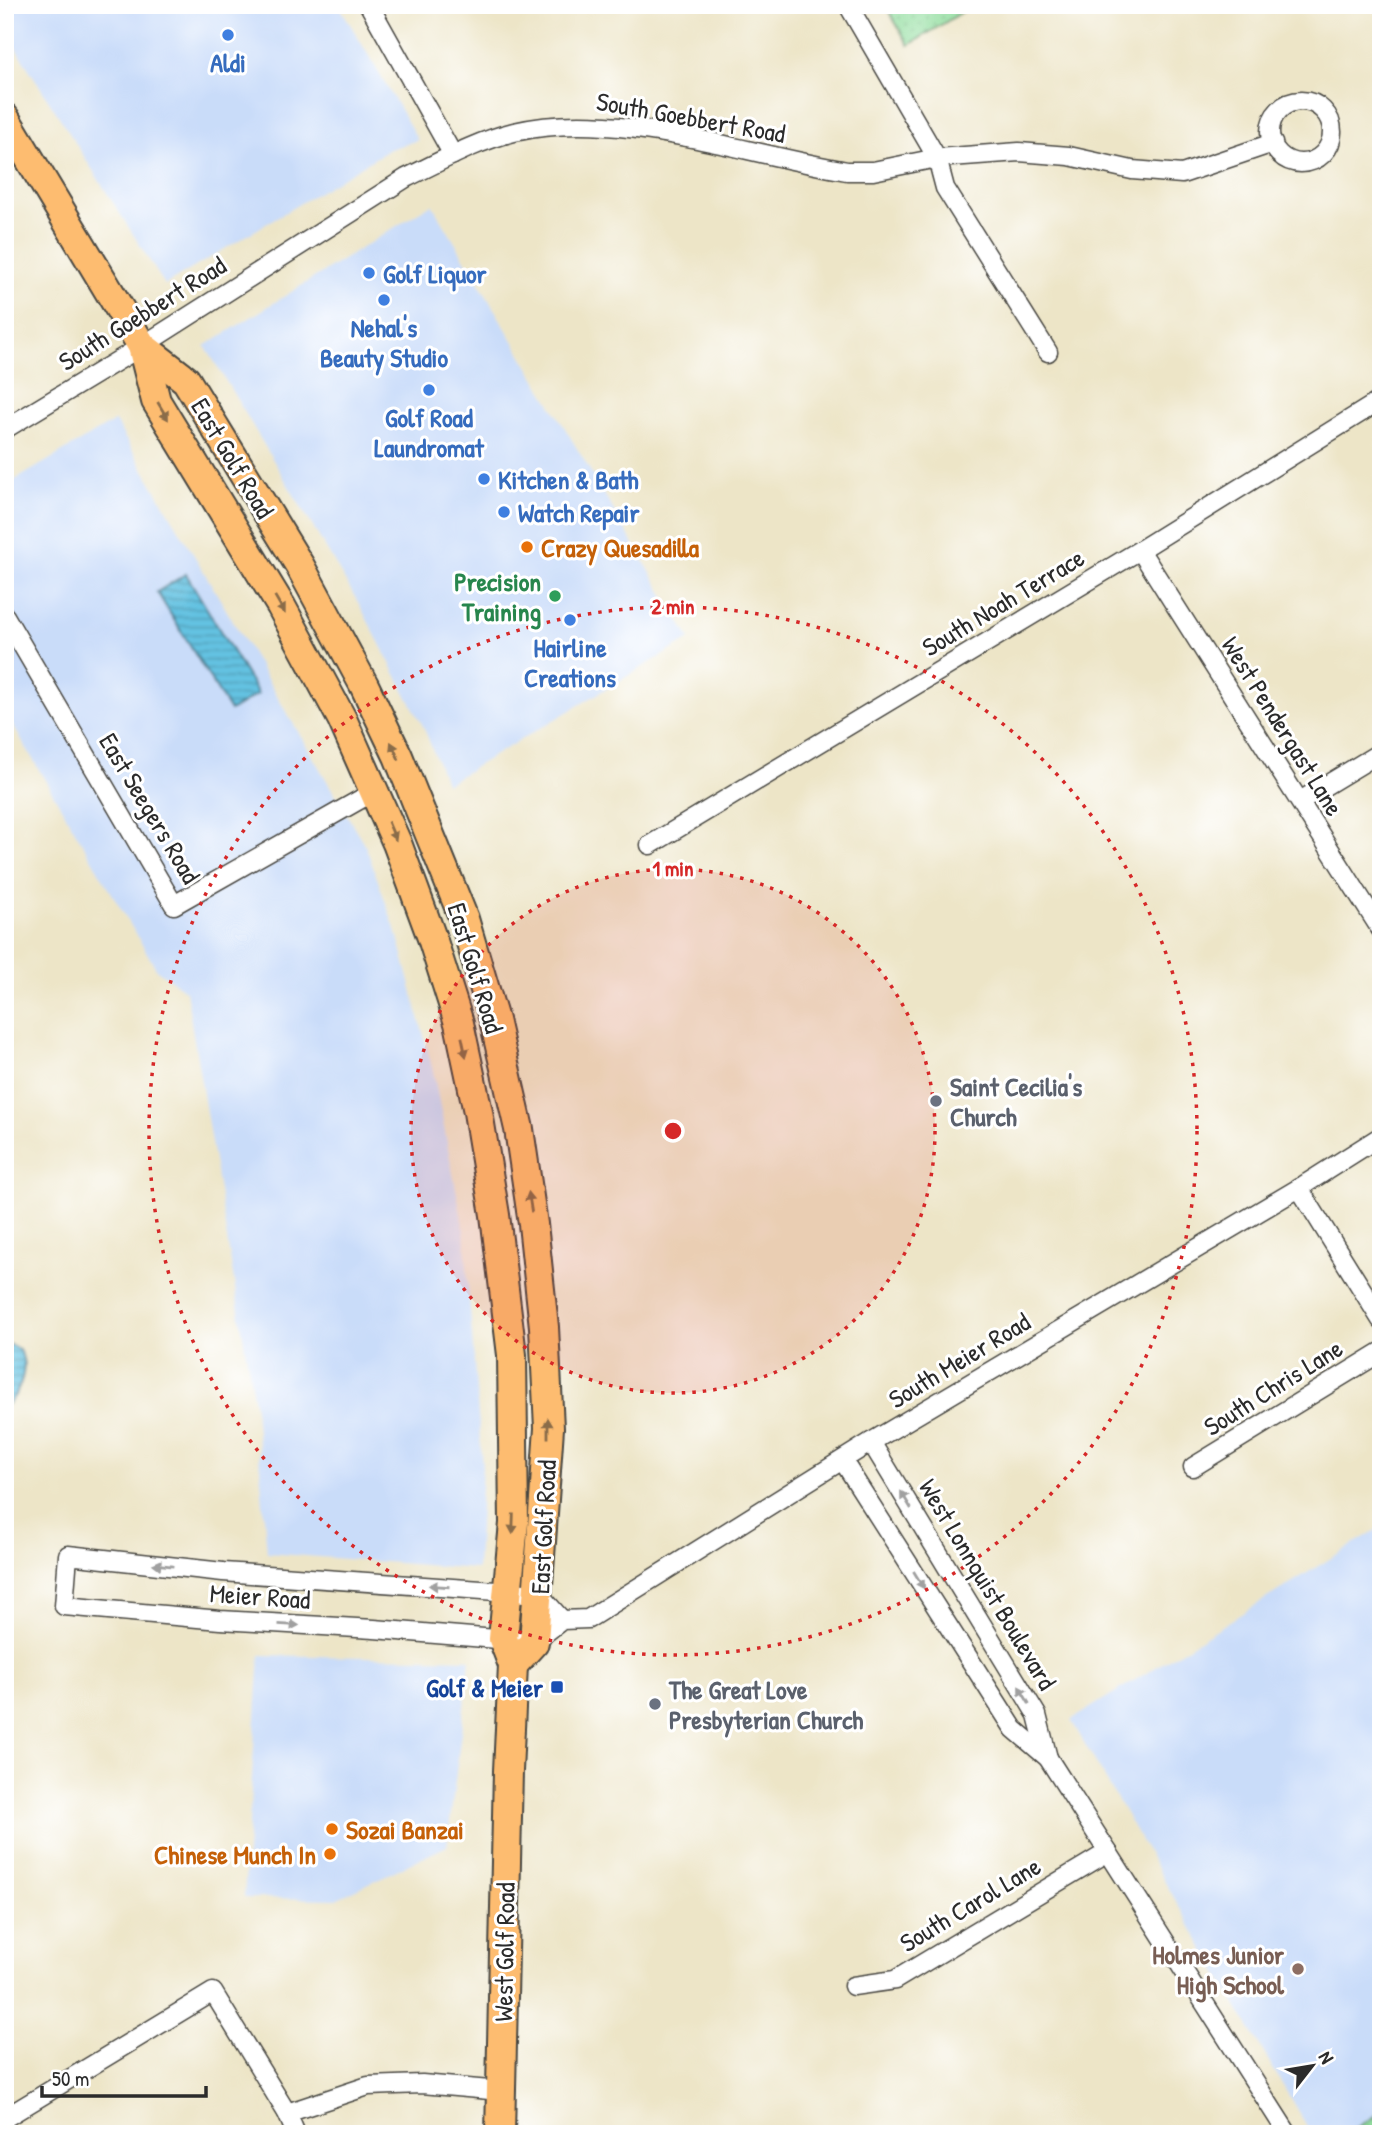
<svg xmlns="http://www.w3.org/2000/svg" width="1386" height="2139" font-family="'Patrick Hand',sans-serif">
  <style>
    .built { fill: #c9dcf9 }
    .green { fill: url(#green-dots); stroke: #5d8464; stroke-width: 2 }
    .water { fill: url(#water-rules); stroke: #487686; stroke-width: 2 }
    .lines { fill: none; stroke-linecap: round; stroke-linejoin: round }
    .street-casing { stroke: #484742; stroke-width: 21 }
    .primary-casing { stroke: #484742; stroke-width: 32 }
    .street { stroke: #fff; stroke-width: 18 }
    .primary { stroke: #fdbc70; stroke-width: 28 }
    .oneway { fill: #8a6c4a }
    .oneway2 { fill: #a0a0a0 }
    .ring { fill: none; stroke: #d62828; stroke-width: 3.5; stroke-dasharray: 3.5 7 }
    .shop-dot { fill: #3f7fe0; stroke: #fff; stroke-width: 2.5 }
    .food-dot { fill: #e8710a; stroke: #fff; stroke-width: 2.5 }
    .leisure-dot { fill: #2e9e5b; stroke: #fff; stroke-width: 2.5 }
    .worship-dot { fill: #6b7280; stroke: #fff; stroke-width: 2.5 }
    .transit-dot { fill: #1a4fb4; stroke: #fff; stroke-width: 2.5 }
    .education-dot { fill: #8d6e63; stroke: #fff; stroke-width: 2.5 }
    .labels { text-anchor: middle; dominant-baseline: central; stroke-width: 6; stroke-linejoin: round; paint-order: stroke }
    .shop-label { font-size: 26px; font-weight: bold; fill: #366cbe; stroke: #fff }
    .street-label { font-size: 26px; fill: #2b2b2b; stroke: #fff }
    .food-label { font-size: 26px; font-weight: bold; fill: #c56008; stroke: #fff; text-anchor: start }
    .leisure-label { font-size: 26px; font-weight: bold; fill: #27864d; stroke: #fff; text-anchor: end }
    .worship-label { font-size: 26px; font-weight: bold; fill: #5b616d; stroke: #fff; text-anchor: start }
    .transit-label { font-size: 26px; font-weight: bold; fill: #164399; stroke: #fff; text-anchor: end }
    .education-label { font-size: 26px; font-weight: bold; fill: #785e54; stroke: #fff; text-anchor: end }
    .centre { fill: #d62828; stroke: #fff; stroke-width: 3.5 }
    .ring-label { font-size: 21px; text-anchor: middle; font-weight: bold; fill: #d62828; stroke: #fff; stroke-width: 6; stroke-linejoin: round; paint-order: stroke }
  </style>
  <defs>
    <pattern id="green-dots" width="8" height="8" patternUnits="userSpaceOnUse" patternTransform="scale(1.75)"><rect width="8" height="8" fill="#8fdd9c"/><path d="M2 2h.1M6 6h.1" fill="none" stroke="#7cbe87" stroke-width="1.8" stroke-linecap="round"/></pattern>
    <pattern id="water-rules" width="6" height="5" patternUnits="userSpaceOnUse" patternTransform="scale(1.75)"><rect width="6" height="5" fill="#64c2e2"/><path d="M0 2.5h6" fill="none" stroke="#539eb7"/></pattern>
  </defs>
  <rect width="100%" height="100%" fill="#fff"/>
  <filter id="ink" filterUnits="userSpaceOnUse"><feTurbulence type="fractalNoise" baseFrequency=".0143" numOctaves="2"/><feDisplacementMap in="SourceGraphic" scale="14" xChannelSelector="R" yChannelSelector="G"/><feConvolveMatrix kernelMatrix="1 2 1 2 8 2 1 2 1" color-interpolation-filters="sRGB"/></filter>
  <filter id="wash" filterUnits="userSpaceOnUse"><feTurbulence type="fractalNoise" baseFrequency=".00686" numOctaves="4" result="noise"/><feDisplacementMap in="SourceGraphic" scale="28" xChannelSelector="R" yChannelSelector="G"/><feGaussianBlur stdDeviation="1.57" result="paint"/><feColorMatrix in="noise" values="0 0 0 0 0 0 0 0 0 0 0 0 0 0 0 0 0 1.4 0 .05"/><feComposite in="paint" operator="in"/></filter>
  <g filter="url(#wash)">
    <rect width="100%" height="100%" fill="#ede5c7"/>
    <g class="built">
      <path d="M5,5H339L418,140L390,149L165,285L5,31Z"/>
      <path d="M432,204L690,639L446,784L424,728L359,604L205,346Z"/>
      <path d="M115,421L366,847L399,940L433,1071L464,1230L482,1466L477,1569L267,1553L255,1408L186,991L157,970L5,712V486Z"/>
      <path d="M1381,1527V2112L1347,2134H1311L1071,1720Z"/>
      <path d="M260,1655L470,1659L447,1846L336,1899L244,1898Z"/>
    </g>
    <g class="green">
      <path d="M885,5H973L909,45Z"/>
      <path d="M1381,2112V2134H1352L1350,2132Z"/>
    </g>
    <g class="water">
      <path d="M186,574L258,694L230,711L157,592Z"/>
      <path d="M5,1344C36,1346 23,1394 5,1406Z"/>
    </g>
  </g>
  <g filter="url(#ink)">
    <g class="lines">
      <g class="street-casing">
        <g id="street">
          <path d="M369,5L453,155"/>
          <path d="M848,5L937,158L945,188L1048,352"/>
          <circle cx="1301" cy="132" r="31"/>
          <path d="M5,429L142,346L406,178C441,161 477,141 514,132C616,107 744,154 847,171H873L937,158L1019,152L1069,156L1132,170L1182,174L1273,143"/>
          <path d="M1140,550L1381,930"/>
          <path d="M5,616L174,905L375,791"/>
          <path d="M1300,801L1381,752"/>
          <path d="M650,845L1140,550L1381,400"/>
          <path d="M1299,1188L1381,1320"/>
          <path d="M871,1442L1037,1715L1048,1758"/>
          <path d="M843,1461L1014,1729L1048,1758L1288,2134"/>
          <path d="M1193,1467L1381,1352"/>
          <path d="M562,1620L539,1594L223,1572L68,1555L64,1606L220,1620L374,1629L534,1642L562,1620L588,1619L871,1442L1299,1188L1381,1136"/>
          <path d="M853,1986L895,1980L1108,1852"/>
          <path d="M287,2113L368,2086L422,2084L501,2091"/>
          <path d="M5,2118L213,1992L287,2113L296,2134"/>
        </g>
      </g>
      <g class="primary-casing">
        <g id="primary">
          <path d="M5,118L142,346L156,401L281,606L342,719L397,843L432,938L459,1023L478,1112L495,1215L512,1355L514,1523L503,1639L513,1665L508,1771L500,2134"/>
          <path d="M142,346L186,380L300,566L364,685L398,756L464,919L494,1020L519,1129L533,1224L544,1327L549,1428L534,1642L513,1665"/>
        </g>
      </g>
      <use href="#street" class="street"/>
      <use href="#primary" class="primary"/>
    </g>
    <defs><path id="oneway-solid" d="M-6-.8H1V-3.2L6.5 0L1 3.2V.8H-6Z" transform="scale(1.75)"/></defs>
    <g class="oneway">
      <use href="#oneway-solid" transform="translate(163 411) rotate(59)"/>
      <use href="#oneway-solid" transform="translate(280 605) rotate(60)"/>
      <use href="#oneway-solid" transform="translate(395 751) rotate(-115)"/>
      <use href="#oneway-solid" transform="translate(392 831) rotate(67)"/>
      <use href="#oneway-solid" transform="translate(464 1047) rotate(78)"/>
      <use href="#oneway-solid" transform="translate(530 1202) rotate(-99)"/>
      <use href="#oneway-solid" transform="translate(548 1428) rotate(-90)"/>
      <use href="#oneway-solid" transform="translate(513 1524) rotate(92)"/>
    </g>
    <g class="oneway2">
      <use href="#oneway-solid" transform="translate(906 1500) rotate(-121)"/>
      <use href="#oneway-solid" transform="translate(163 1565) rotate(-174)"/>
      <use href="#oneway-solid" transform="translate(919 1580) rotate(58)"/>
      <use href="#oneway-solid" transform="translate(439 1586) rotate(-176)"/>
      <use href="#oneway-solid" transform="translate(289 1625) rotate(3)"/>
      <use href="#oneway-solid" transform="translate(1024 1695) rotate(-121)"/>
    </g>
  </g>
  <circle cx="673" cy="1131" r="262" fill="#d62828" fill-opacity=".12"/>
  <g class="ring">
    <circle cx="673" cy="1131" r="262"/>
    <circle cx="673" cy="1131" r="524"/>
  </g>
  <g class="shop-dot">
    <circle cx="228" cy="35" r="7"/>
    <circle cx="369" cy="273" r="7"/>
    <circle cx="384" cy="300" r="7"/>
    <circle cx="429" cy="390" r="7"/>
    <circle cx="484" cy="479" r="7"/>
    <circle cx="504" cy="512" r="7"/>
    <circle cx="570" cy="620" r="7"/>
  </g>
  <g class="food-dot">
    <circle cx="527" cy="547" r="7"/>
    <circle cx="332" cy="1829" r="7"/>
    <circle cx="330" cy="1854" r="7"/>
  </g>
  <circle class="leisure-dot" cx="555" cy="596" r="7"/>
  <g class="worship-dot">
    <circle cx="936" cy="1101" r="7"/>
    <circle cx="655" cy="1704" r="7"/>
  </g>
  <rect class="transit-dot" x="550" y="1680" width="14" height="14" rx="3.5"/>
  <circle class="education-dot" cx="1298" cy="1969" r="7"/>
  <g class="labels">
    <g class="shop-label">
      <text x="228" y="62">Aldi</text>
      <text x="383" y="273" text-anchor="start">Golf Liquor</text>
      <text x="384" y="327">Nehal's<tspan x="384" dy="30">Beauty Studio</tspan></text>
      <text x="429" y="417">Golf Road<tspan x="429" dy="30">Laundromat</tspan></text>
      <text x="498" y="479" text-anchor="start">Kitchen &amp; Bath</text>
      <text x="518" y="512" text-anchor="start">Watch Repair</text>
      <text x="570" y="647">Hairline<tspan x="570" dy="30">Creations</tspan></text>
    </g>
    <g class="street-label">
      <text transform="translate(691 117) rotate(10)">South Goebbert Road</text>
      <text transform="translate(142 313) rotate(-32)">South Goebbert Road</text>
      <text transform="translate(233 458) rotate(59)">East Golf Road</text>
      <text transform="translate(1003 602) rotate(-31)">South Noah Terrace</text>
      <text transform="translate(1283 726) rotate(58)">West Pendergast Lane</text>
      <text transform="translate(150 808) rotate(59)">East Seegers Road</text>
      <text transform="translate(476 968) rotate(73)">East Golf Road</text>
      <text transform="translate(959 1360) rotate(-31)">South Meier Road</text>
      <text transform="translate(1273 1387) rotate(-32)">South Chris Lane</text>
      <text transform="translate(543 1527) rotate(-87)">East Golf Road</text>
      <text transform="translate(988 1584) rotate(59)">West Lonnquist Boulevard</text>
      <text transform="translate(260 1596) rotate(4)">Meier Road</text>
      <text transform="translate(970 1904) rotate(-31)">South Carol Lane</text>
      <text transform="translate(504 1952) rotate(-89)">West Golf Road</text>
    </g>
    <g class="food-label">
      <text x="541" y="547">Crazy Quesadilla</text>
      <text x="346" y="1829">Sozai Banzai</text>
      <text x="316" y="1854" text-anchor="end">Chinese Munch In</text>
    </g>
    <g class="leisure-label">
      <text x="541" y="581">Precision<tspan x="541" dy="30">Training</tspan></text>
    </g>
    <g class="worship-label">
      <text x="950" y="1086">Saint Cecilia's<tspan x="950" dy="30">Church</tspan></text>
      <text x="669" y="1689">The Great Love<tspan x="669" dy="30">Presbyterian Church</tspan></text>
    </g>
    <g class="transit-label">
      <text x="543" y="1687">Golf &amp; Meier</text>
    </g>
    <g class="education-label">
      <text x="1284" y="1954">Holmes Junior<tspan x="1284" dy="30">High School</tspan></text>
    </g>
  </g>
  <circle cx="673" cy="1131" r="10" class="centre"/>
  <g class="ring-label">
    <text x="673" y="614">2 min</text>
    <text x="673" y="876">1 min</text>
  </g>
  <rect width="1386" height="2139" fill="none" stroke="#fff" stroke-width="28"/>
  <g transform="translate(1312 2066) rotate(59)" stroke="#ffffff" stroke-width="5" paint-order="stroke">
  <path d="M0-5L12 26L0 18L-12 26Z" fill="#2b2b2b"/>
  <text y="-10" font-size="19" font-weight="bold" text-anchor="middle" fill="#2b2b2b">N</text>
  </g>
  <path d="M42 2086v10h164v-10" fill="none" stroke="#2b2b2b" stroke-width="3.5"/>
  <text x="52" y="2086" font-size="21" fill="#2b2b2b" stroke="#ffffff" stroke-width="5" paint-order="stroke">50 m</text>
</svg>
